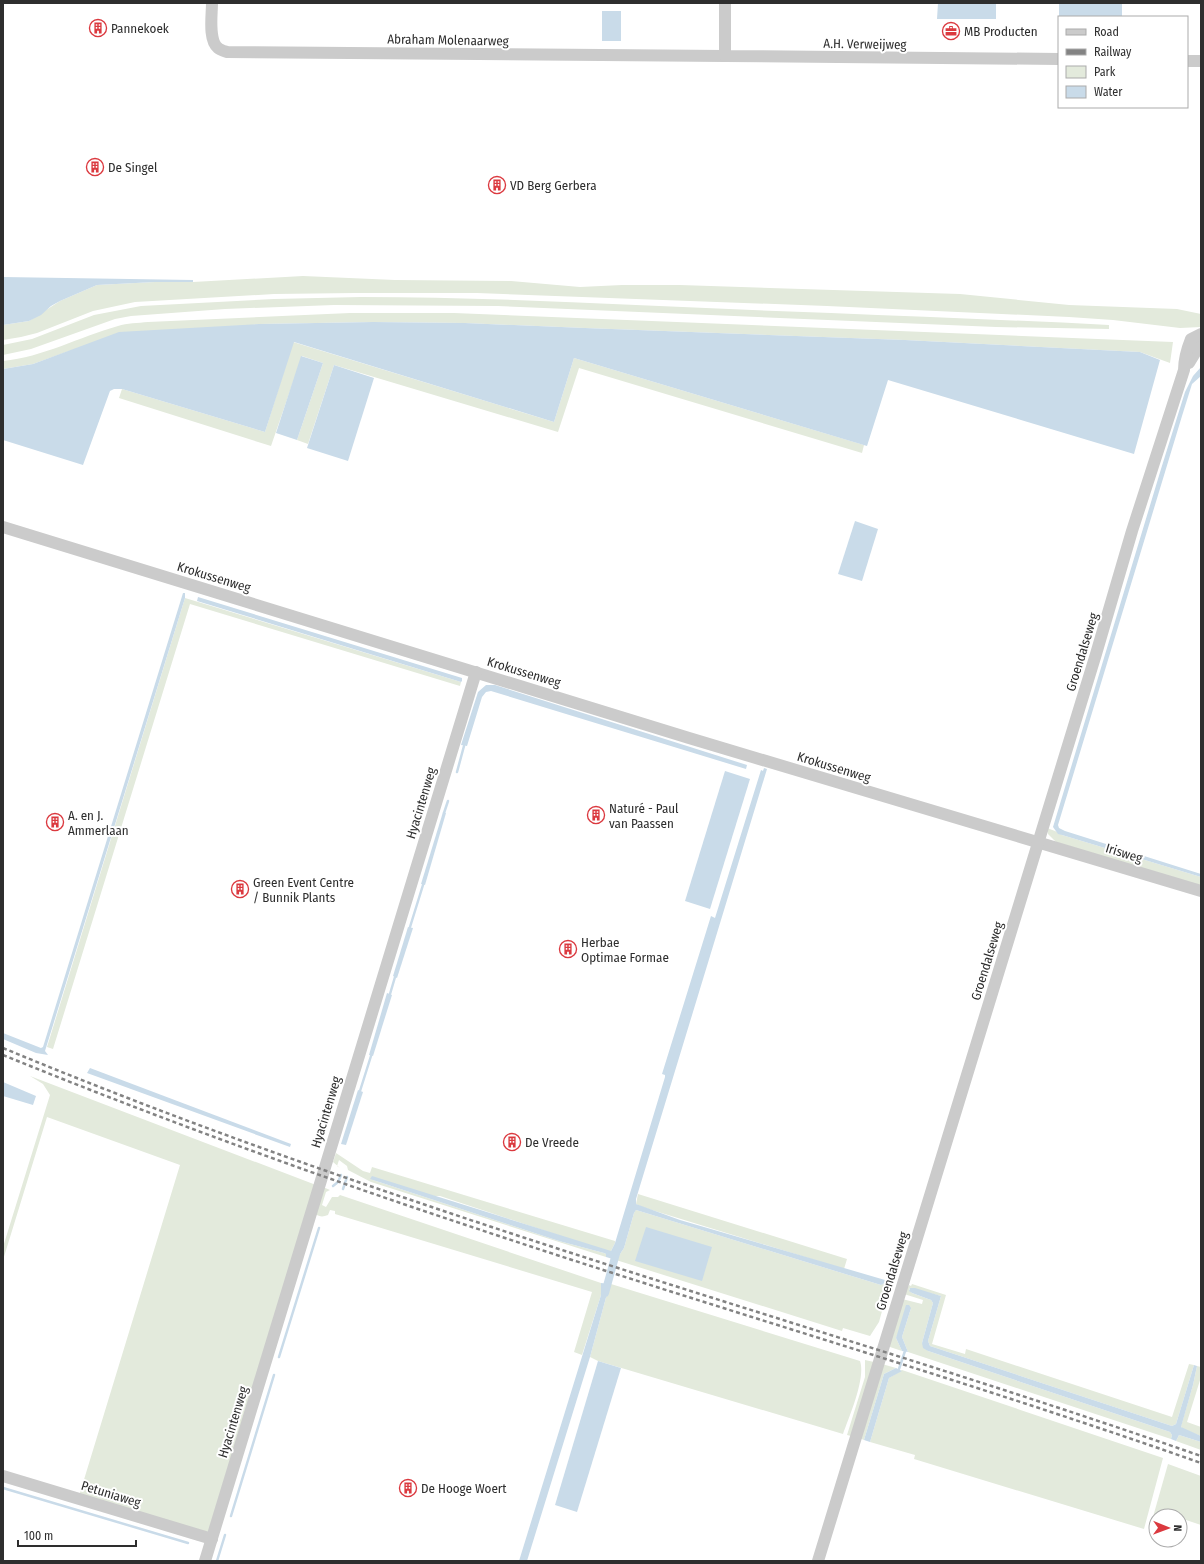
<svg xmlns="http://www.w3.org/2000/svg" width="1204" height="1564" font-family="'Fira Sans Condensed',sans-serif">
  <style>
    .green { fill: #e3eadc }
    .water { fill: #c9dbe9 }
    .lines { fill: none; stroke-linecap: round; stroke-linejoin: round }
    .stream { stroke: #c9dbe9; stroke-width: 2.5 }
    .canal { stroke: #c9dbe9; stroke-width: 8 }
    .minor { stroke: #cbcbcb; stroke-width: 12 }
    .rail { stroke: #838383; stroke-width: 2.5; stroke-dasharray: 4 3; stroke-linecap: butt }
    .labels { text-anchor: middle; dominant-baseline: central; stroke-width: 4; stroke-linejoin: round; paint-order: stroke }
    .poi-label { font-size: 13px; fill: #2e2e2e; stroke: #fff; text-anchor: start }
    .street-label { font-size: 13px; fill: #2e2e2e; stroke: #fff }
  </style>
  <rect width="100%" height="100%" fill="#fff"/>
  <g class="green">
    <path d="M303,276L395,280L511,281L580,287L622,285H680L960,294L1069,305L1177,309L1201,314V327L1180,328L1113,320L1069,317L827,306L477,293H355L274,294L135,302L93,311L37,333L21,337L3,340V325L29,321L60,301L97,285L155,282H193Z"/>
    <path d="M361,297C518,297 674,308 831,313C923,317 1016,320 1109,325V329L996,327L498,306L334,305L225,309L131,316L115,319L31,349L3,355V345L32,339L94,315L141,306L274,299Z"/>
    <path d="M350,313H454L1173,342L1170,363L1140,352L905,340L585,328L465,323L373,322L259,324L69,351L33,364L3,369V361C43,357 79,337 118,326C127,323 138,323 148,322Z"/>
    <path d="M293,342L554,422L574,358L864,445L862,453L579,368L558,432L334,365L308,444L297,440L323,363L302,356L271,446L119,398L122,389L265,432Z"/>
    <path d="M185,598L461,682L460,686L190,604L53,1049L47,1047Z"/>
    <path d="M1047,828L1055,831L1062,835L1201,877V887L1056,842L1048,834Z"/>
    <path d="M30,1076L316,1185L210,1530L207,1532L79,1496L180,1165L47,1117L3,1260V1247L50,1095L43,1084Z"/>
    <path d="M336,1153L363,1171L370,1173L372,1167L615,1241V1243L611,1251H606L440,1196H434L370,1179L559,1241L604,1253L606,1254V1257L371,1182L348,1170L347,1166L339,1160L337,1166L340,1168L333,1162Z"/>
    <path d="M323,1187L330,1190L326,1192L322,1205L326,1207L332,1197H338L340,1195L601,1283V1295L582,1355L574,1352L592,1292L335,1214V1211L330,1210L328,1215C323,1217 320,1217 315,1214Z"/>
    <path d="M638,1194L847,1259L844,1269L642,1207L636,1204Z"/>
    <path d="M636,1210L881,1285L884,1283L887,1284L888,1281L890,1282L879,1322L870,1336L843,1328L842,1331L616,1260L624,1248L634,1213L635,1211Z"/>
    <path d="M611,1284L860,1361C866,1378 849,1417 843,1434L598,1361L590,1357L608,1290Z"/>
    <path d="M912,1284L946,1295L932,1344L965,1354L966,1349L1172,1417L1189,1364L1194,1365L1176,1424L1172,1426L930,1346L928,1341L941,1296L910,1288L909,1290L912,1293L931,1300L933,1303L922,1343L928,1351L1170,1432L1172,1435L1171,1439L908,1352L902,1337L911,1308L896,1338L902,1351L887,1346L902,1299L922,1304L923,1300L904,1294L909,1285L911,1286Z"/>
    <path d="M865,1360L874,1362L851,1436L847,1435L865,1377Z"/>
    <path d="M882,1364L896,1368L884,1374L864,1440L859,1438Z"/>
    <path d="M1197,1366L1201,1367V1377L1187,1422L1201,1427V1436L1182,1429L1181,1426L1193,1385Z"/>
    <path d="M902,1370L1163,1458L1144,1529L914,1459L915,1455L870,1442L889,1378Z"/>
    <path d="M1179,1435L1201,1442V1450L1176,1441Z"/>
    <path d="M1168,1464L1201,1476V1525L1180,1518V1516H1173L1162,1513L1161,1516H1156V1533L1149,1531Z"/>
  </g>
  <g class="water">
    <path d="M938,3H996V19H937Z"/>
    <rect x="1059" y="3" width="63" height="14"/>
    <rect x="602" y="11" width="19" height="30"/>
    <path d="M3,277L193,280V282H155L97,285L60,301L51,306L41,315L29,321L3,325Z"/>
    <path d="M373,322L465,323L585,328L905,340L1140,352L1160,360L1134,454L888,380L867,446L574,358L554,422L294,342L265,432L122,389H114L110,391L83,465L3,440V369L33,364L119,332L259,324Z"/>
    <path d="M301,356L323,363L297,440L276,433Z"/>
    <path d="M334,365L374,378L348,461L307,448Z"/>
    <path d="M1201,367V376L1192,384L1182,416L1058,825L1059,828L1065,831L1201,874V877L1062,835L1058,834L1053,827L1161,469L1185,392L1193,376Z"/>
    <path d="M855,521L878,529L862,581L838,574Z"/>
    <path d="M183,593H185V598L45,1051L48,1055L36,1053L3,1039V1033L41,1048L43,1047Z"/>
    <path d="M198,597L462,678V681L461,682L197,601Z"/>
    <path d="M486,685H495L747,765L746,769L491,691L486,692L482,697L467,746L461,745L478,692Z"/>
    <path d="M764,768L767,769L636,1199V1204L680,1220L885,1280L888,1281L887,1284L885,1283L881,1285L636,1210L634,1213L624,1248L616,1260L606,1257V1254L604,1253L559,1241L370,1179L372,1176L611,1251L615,1243L665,1077V1075L662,1074L711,916L715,918L761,770L763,771Z"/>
    <path d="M725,771L750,779L710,909L685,901Z"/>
    <path d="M443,812L446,813L425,885L421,884Z"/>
    <path d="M408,927L413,928L397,978L393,976Z"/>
    <path d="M387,993L392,995L373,1056L369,1055Z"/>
    <path d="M90,1068L291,1144L290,1147L87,1073Z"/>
    <path d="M3,1082L36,1096L33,1105L3,1096Z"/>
    <path d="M358,1090L363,1092L346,1145L341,1144Z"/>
    <path d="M646,1227L712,1247L702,1281L635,1261Z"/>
    <path d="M601,1283L611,1284L608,1290L590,1357L527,1561H519L601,1295Z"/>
    <path d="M910,1288H915L941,1296L928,1341L930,1346L1172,1426L1176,1424L1194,1365L1197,1366L1193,1385L1181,1427L1201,1436V1442L1179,1435L1176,1441L1171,1439L1172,1435L1170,1432L928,1351L923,1348L922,1343L933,1303L931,1300L912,1293L909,1291Z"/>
    <path d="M906,1305H909L911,1308L902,1337L908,1352L902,1351L896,1338Z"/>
    <path d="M598,1361L621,1368L577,1512L555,1505Z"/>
    <path d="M896,1368L902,1371L889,1378L870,1442L864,1440L884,1374Z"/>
  </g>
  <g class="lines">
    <g class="stream">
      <path d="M457,772L464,746"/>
      <path d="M444,813L448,801"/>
      <path d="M410,927L423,885"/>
      <path d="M390,994L395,977"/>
      <path d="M360,1091L371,1056"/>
      <path d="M333,1186L338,1182L341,1175"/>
      <path d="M343,1189L347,1177"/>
      <path d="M279,1357L319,1228"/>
      <path d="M899,1369L905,1351"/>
      <path d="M3,1488L188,1543"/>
      <path d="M231,1516L274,1375"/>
      <path d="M217,1561L225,1535"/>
    </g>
    <path class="canal" d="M605,1293L617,1250"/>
    <g class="minor">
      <path d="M212,3C212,15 208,40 218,48C220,50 224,51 227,52L725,56"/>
      <path d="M725,3V56L1059,59"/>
      <path d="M1187,61H1201"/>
      <path d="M1189,363L1201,343"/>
      <path d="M3,527L689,738L1201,891"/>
      <path d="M3,1476L212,1539"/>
      <path d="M205,1561L476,672"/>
      <path d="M818,1561L1096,654L1132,531L1184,370C1184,359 1187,349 1191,339L1201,334"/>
    </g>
    <g class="rail">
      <path d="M3,1048C140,1105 280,1156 420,1203C679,1291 943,1366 1201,1456"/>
      <path d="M3,1055C160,1119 320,1177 481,1230C720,1310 963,1379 1201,1463"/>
    </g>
  </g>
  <defs>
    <g id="building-ring" transform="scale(0.9)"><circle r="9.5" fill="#fff" stroke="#db393f" stroke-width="1.5"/><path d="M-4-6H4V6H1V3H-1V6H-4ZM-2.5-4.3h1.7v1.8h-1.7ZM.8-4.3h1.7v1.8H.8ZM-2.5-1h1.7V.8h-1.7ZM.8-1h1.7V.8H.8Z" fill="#db393f"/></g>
    <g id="office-ring" transform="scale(0.9)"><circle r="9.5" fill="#fff" stroke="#db393f" stroke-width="1.5"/><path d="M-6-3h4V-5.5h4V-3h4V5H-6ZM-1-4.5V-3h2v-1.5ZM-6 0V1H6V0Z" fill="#db393f"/></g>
  </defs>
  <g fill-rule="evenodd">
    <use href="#building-ring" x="98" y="28"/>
    <use href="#office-ring" x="951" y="31"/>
    <use href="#building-ring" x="95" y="167"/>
    <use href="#building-ring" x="497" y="185"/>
    <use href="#building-ring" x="596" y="815"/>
    <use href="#building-ring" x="55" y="822"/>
    <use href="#building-ring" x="240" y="889"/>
    <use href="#building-ring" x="568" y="949"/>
    <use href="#building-ring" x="512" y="1142"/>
    <use href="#building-ring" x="408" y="1488"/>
  </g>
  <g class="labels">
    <g class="poi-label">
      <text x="111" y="28">Pannekoek</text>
      <text x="964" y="31">MB Producten</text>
      <text x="108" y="167">De Singel</text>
      <text x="510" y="185">VD Berg Gerbera</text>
      <text x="609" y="808">Naturé - Paul<tspan x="609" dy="15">van Paassen</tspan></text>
      <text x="68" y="815">A. en J.<tspan x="68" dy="15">Ammerlaan</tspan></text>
      <text x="253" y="882">Green Event Centre<tspan x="253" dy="15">/ Bunnik Plants</tspan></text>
      <text x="581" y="942">Herbae<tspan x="581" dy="15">Optimae Formae</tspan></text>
      <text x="525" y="1142">De Vreede</text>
      <text x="421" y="1488">De Hooge Woert</text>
    </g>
    <g class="street-label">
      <text transform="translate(448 40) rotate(1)">Abraham Molenaarweg</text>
      <text transform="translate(865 44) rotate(1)">A.H. Verweijweg</text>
      <text transform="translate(214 577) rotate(17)">Krokussenweg</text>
      <text transform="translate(1082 652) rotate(-73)">Groendalseweg</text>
      <text transform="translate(524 672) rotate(17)">Krokussenweg</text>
      <text transform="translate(834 767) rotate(17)">Krokussenweg</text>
      <text transform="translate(421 803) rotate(-73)">Hyacintenweg</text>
      <text transform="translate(1124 853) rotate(17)">Irisweg</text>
      <text transform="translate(987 961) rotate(-73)">Groendalseweg</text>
      <text transform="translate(326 1112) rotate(-73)">Hyacintenweg</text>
      <text transform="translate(892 1271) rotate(-73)">Groendalseweg</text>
      <text transform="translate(233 1422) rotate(-73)">Hyacintenweg</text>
      <text transform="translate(111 1494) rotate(17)">Petuniaweg</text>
    </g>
  </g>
  <rect width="1204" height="1564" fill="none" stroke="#2e2e2e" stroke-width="8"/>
  <rect x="1058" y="16" width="130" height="92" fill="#ffffff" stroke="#ababab"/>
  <rect x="1066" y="29" width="20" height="6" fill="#cbcbcb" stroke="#ababab"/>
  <text x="1094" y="36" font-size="12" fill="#2e2e2e">Road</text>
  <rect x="1066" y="49" width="20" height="6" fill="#838383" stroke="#ababab"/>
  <text x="1094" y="56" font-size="12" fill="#2e2e2e">Railway</text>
  <rect x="1066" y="66" width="20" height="12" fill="#e3eadc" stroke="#ababab"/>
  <text x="1094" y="76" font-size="12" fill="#2e2e2e">Park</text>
  <rect x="1066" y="86" width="20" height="12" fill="#c9dbe9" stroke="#ababab"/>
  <text x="1094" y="96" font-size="12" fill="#2e2e2e">Water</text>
  <g transform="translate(1168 1528) rotate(91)"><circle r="19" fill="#ffffff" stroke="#ababab"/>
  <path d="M0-3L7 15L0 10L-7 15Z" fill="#db393f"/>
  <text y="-6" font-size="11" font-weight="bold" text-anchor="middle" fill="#2e2e2e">N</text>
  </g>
  <path d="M18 1540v6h118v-6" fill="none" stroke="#2e2e2e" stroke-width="2"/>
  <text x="24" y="1540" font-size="12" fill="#2e2e2e" stroke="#ffffff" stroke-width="3" paint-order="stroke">100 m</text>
</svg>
